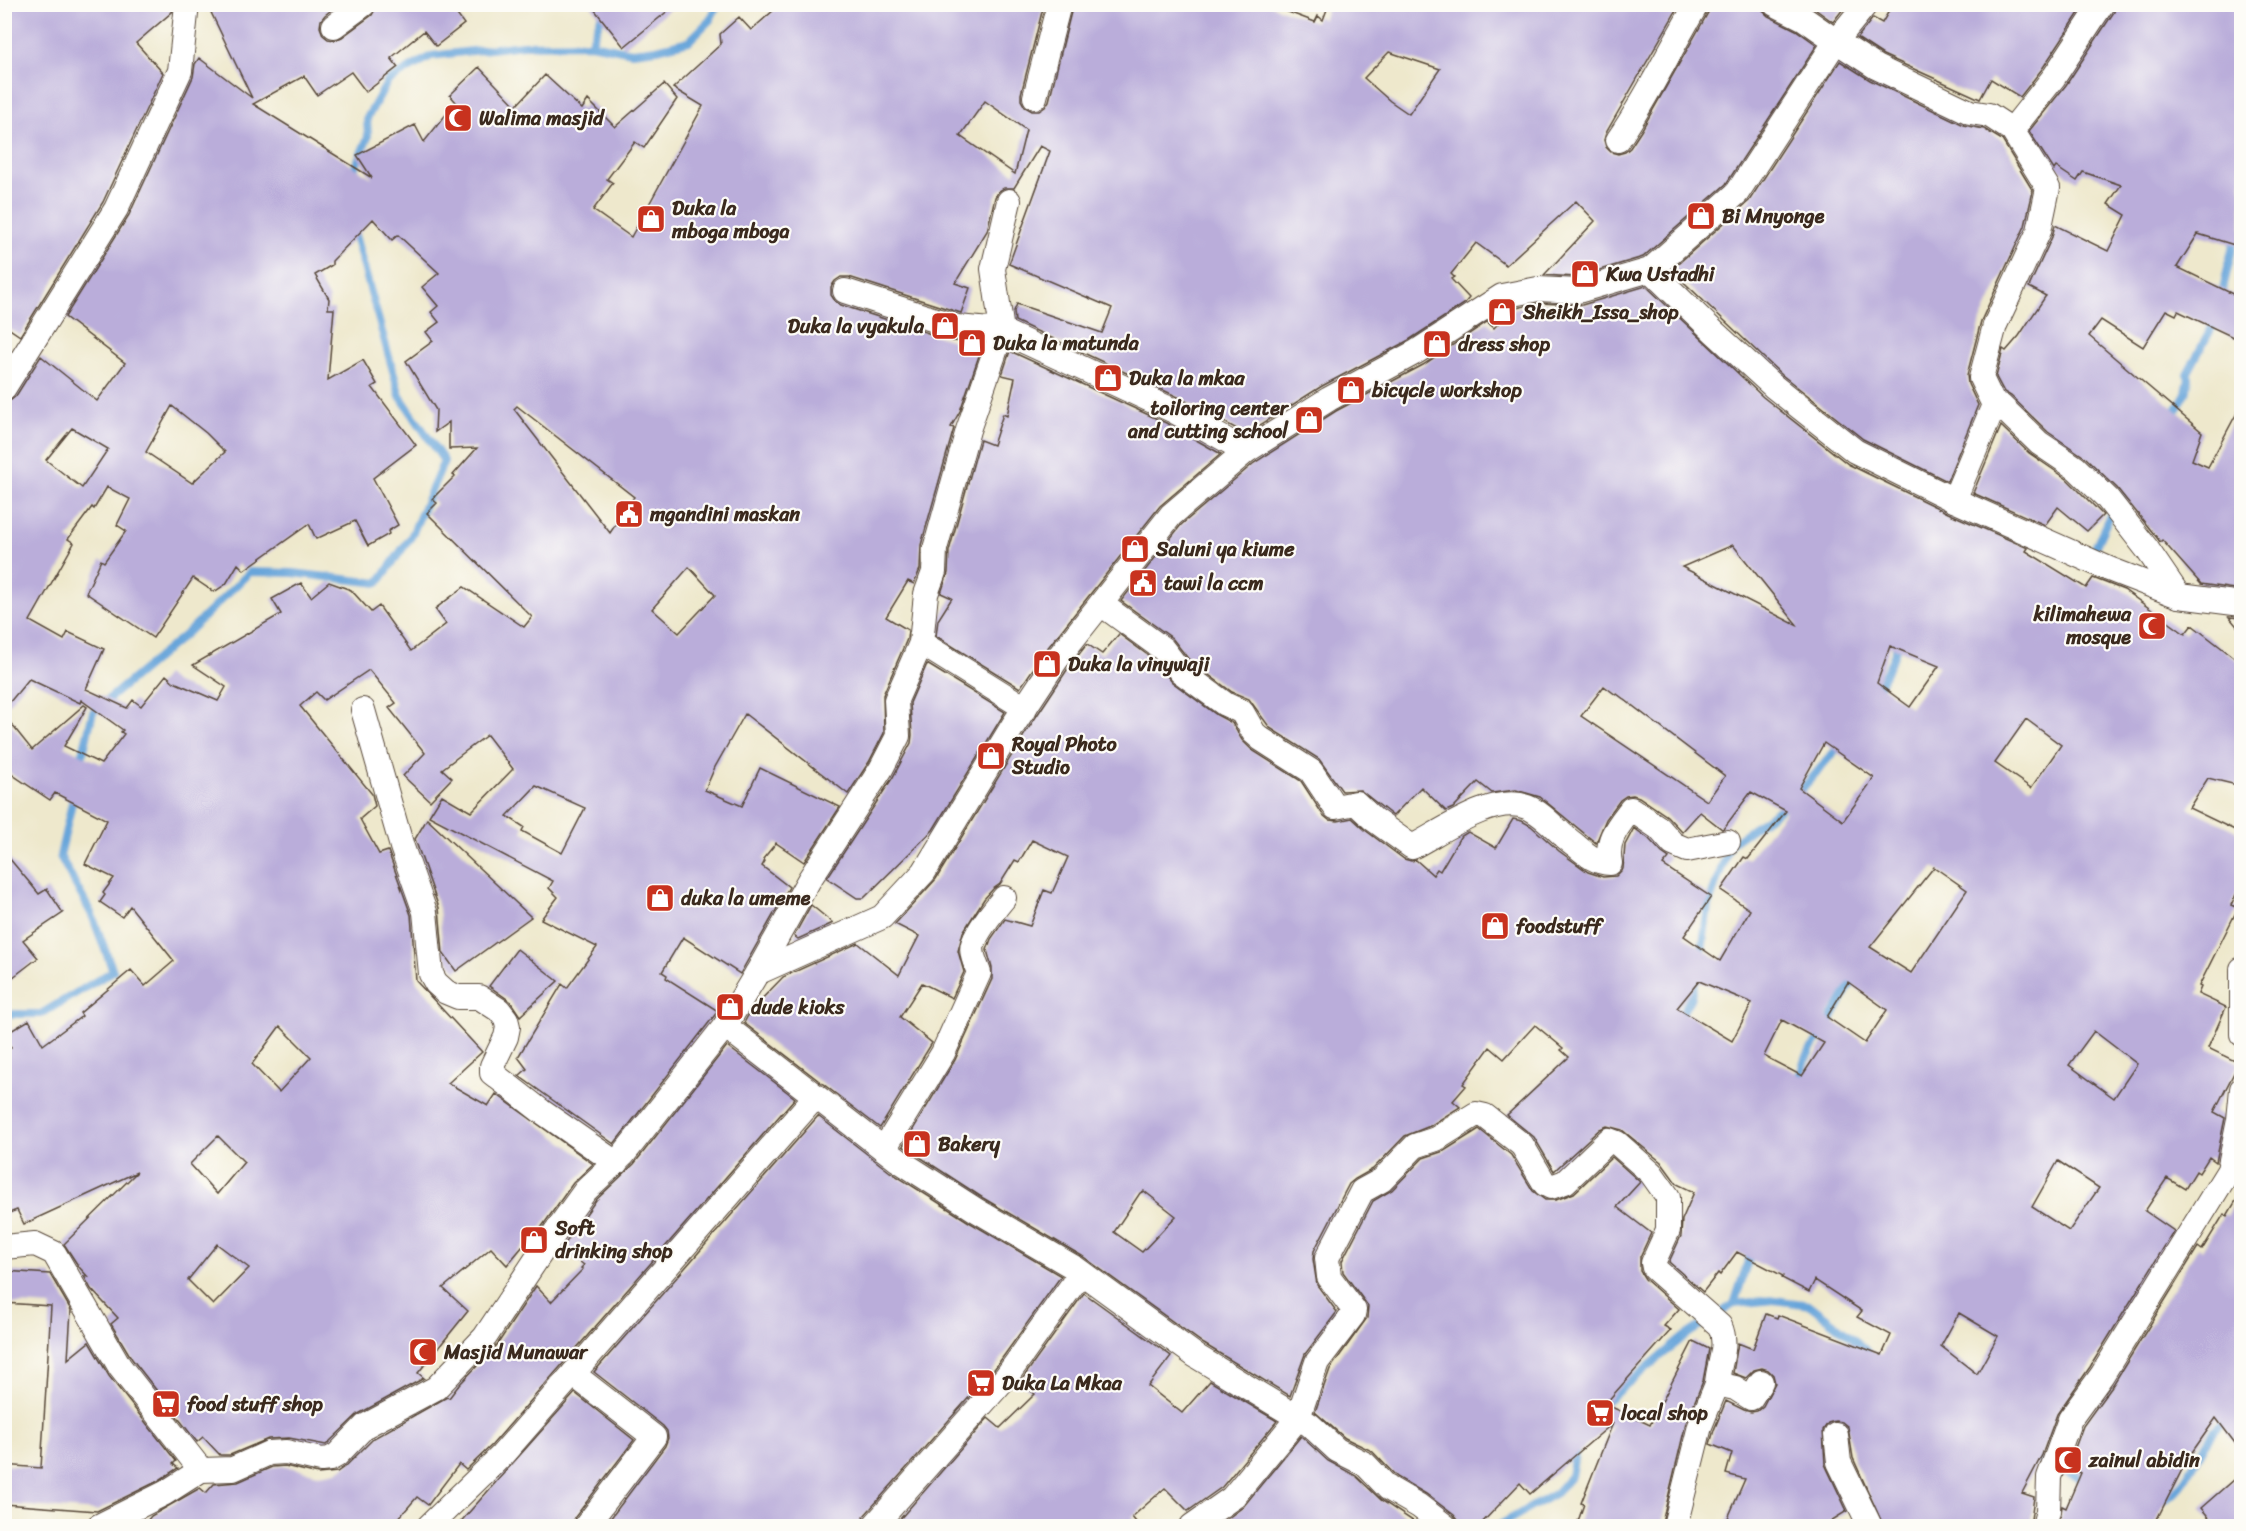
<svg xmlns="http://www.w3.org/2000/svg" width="2246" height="1531" font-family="Sriracha,sans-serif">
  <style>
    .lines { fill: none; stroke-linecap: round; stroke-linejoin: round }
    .stream { stroke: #68a5da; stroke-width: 8 }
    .building { fill: #baadda; fill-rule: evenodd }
    .street-casing { stroke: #564638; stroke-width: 26 }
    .street { stroke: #fff; stroke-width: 24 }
    .labels { text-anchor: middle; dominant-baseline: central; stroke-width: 4.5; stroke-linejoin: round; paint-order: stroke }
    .poi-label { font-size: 20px; font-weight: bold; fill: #3b2a1e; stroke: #fdfcf7; text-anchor: start }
  </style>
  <rect width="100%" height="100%" fill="#fdfcf7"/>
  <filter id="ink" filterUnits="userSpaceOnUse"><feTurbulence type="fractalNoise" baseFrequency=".0167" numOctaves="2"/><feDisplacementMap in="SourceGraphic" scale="12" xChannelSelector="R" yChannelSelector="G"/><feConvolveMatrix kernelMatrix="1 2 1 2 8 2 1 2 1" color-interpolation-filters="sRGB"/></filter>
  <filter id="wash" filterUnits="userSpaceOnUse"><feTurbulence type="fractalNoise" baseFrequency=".008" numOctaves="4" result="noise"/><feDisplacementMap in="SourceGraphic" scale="24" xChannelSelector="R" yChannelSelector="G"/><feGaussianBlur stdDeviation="1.35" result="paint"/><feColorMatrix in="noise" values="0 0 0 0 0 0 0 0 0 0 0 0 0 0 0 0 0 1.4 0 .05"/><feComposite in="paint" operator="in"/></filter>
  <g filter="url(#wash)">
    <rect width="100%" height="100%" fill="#eee8cc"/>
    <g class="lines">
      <g class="stream">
        <path d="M591,44L604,9"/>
        <path d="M352,174L368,137L367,118L388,81L431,56L523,45L591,44L632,52L657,49L689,41L710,20L718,4"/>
        <path d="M2221,298L2235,236"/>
        <path d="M2171,419L2186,393L2189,378L2187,374L2217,318"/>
        <path d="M2093,552L2109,517L2128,487"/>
        <path d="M1876,692L1893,658L1899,640"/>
        <path d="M80,765L93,712L186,634L250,572L293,573L378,583L411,537L444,461L400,396L353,228"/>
        <path d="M1796,796L1841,744"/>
        <path d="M1701,959L1708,906L1730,844L1787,804"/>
        <path d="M4,1014H41L113,971L92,915L60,856L74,794"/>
        <path d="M1678,1020L1690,999L1696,979"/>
        <path d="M1798,1083L1804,1062L1811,1049L1822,1036L1856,975"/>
        <path d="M1734,1304L1752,1249"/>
        <path d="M1603,1404L1685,1336L1734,1304L1774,1300L1810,1305L1845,1332L1869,1353"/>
        <path d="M2030,1457L2088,1481"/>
        <path d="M2159,1501C2181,1498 2197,1456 2209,1439C2214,1431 2221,1424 2226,1416"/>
        <path d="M1498,1526L1556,1493L1571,1476L1576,1448"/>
      </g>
    </g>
    <g id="blocks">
      <g class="building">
        <path d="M4,4H173L172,12L136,43L163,73L103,202L20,336L4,325Z"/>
        <path d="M207,4H339L325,15L321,20L320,27L323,35L328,39L335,40L342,37L372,15L378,4H449L464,24L436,46L424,31L391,58L398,67L366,92L351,72L317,95L304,76L253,104L372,178L357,155L415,125L424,142L456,102L450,95L479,67L516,106L545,75L582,109L588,100L615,127L664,84L677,99L644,148L635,142L607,179L613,183L593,210L631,237L703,106L673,88L721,44L720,34L739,17L751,30L781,4H1044L1021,94V100L1025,107L1032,111H1039L1045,107L1049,101L1073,4H1267L1315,22L1318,16L1323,20L1329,4H1432L1446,9L1448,4H1680L1606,133L1604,140L1606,147L1611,152L1618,154L1625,152L1630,148L1641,131L1709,11L1711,4H1761L1763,11L1768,16L1796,30L1817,45L1726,184L1643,257L1576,277L1544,275L1595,221L1576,201L1506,265L1476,243L1451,274L1454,277L1451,279L1469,298L1464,304L1409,340L1322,386L1246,434L1178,397L1015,321L1014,311L1017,304L1102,333L1112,308L1009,264L1050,151L1040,146L1014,188H1004L999,191L995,197L987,231L955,283L970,288L961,313L849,277H841L835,281L831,287V295L835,301L841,305L953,341L983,344L960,411L951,427L954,428L921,545L920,569L914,584L908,581L886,617L908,630L907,639L883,695L884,733L869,762L848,794L745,714L715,767L705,790L742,806L760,768L840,807L804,862L776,843L763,859L765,861L762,866L789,887L740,974L683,937L662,972L667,975L666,978L718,1011L614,1144L519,1076L527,1069L518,1057L562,984L567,988L597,947L541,919L558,897L549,888L553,881L429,816L442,795L471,812L513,769L487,735L442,769L452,778L430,801L403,776L425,753L389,708L396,703L369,670L324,700L316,692L300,706L372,794L375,806L360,819L379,854L388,851L411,915L416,981L482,1052L448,1083L488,1106L496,1094L593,1164L573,1183L531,1242L528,1240L507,1265L491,1248L443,1288L468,1311L418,1373L424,1378L358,1414L326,1445L289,1438L268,1439L230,1455H220L203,1437L197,1442L132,1359L111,1324L118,1318L91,1289L84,1276L88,1277L79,1267L64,1244L137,1172L24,1224L17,1210L4,1215V1052L11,1048L4,1035L29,1020L43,1045L82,1016L80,1013L131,970L145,986L174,961L130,906L122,917L100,902L105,895L103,893L114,878L85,864L107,820L55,793L50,800L4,769V715L32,750L84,705L87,707L64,746L101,764L124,734L121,732L123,730L81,700L80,703L29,679L4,709V402L11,400L16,396L41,356L97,401L125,363L65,317L129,215L193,77L195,64L199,58L252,98ZM1389,52L1440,69L1409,114L1390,101L1364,78ZM985,101L1026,130L1015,174L960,136ZM373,219L392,240L398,235L439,273L422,287L438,306L431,312L439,322L426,332L433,341L406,361L436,410L435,432L449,422V449L477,448L453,475L455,476L432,499L437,503L427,513L532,617L524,627L464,587L435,609L446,624L411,651L379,606L371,612L351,590L329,582L311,597L301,583L272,599L281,614L193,665L226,687L218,701L174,682L166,675L141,706L133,700L127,708L86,689L104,649L68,632L64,640L30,621L74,543L68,539L92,507L94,509L107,487L130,499L117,525L126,531L104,562L101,560L86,593L153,638L193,578L214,592L226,584L238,564L244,570L309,524L316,539L355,521L368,546L389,534L388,531L398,525L373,478L416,445L372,387L377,384L363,360L328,380L334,309H328L329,299L315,275L332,265V261ZM172,406L206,433L225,452L192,483L146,452ZM517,406L634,497L610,533L514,409ZM72,428L108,449L82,488L46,460ZM689,567L715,595L679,633L652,609ZM536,786L585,808L562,853L522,831L524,827L507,816ZM280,1026L311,1057L279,1092L252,1064ZM218,1136L244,1162L217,1194L190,1164ZM217,1244L249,1268L213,1305L188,1280Z"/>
        <path d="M590,4H676L624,47Z"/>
        <path d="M1808,4H1847L1833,22Z"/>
        <path d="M1893,4H2085L2042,69L2020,97L1991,79L1980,99L1883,55L1857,38L1873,18L1882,23Z"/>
        <path d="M2116,4H2241V247L2198,234L2177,267L2241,298V320L2235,338L2178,311L2176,315L2166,310L2143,347L2101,320L2089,336L2202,432L2192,460L2208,467L2241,405V590L2201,584L2162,540L2160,542L2158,539L2117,488L2086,458L2048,432L2011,396L2004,392L1996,377L2003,349L2006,351L2019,336L2045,297L2046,296L2029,287L2052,237L2055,225L2108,251L2126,215L2108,204L2121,185L2083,172L2077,181L2056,167L2054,170L2029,131L2066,85L2114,12Z"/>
        <path d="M1840,61L1870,80L1964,125L1984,129L2002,140L2033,191L2025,226L1981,321L1967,375L1968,384L1978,405L1947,481L1863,439L1782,375L1671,270L1749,201Z"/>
        <path d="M1646,286L1763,397L1848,464L1948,513L2028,548L2026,551L2086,588L2093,578L2124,590L2185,634L2192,625L2241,663V786L2208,778L2189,808L2241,833V884L2231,905L2238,908L2199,986L2201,987L2198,994L2226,1007L2208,1048L2239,1063L2214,1112L2225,1118L2216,1162L2209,1157L2199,1173L2196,1171L2185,1189L2167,1178L2145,1211L2174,1231L2090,1367L2057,1414L2042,1455L2022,1493L2034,1497L2030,1527H1884L1853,1458L1848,1427L1842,1422L1835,1421L1828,1423L1823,1430L1825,1464L1847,1511L1821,1527H1724L1745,1479L1726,1474L1732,1453L1710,1444L1714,1430L1726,1401L1744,1410L1751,1412L1757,1411L1763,1406L1775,1383L1773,1375L1768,1370L1762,1368L1754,1370L1746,1378L1733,1373L1738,1343L1753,1349L1766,1314L1777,1318L1778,1315L1882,1355L1891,1335L1857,1317L1862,1311L1815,1280L1809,1292L1782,1278L1783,1276L1737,1252L1720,1275L1718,1273L1703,1292L1669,1262L1681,1236L1682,1220L1694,1192L1677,1184L1661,1162L1622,1130L1607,1126L1600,1129L1554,1171L1534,1137L1507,1115L1569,1057L1561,1050L1563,1048L1535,1025L1504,1059L1490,1047L1463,1084L1466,1086L1453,1101L1460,1107L1430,1126L1405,1136L1373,1169L1355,1179L1349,1184L1314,1251L1313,1259L1317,1285L1337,1312L1305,1354L1290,1396L1204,1344L1082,1256L983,1198L903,1146L955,1060L992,979V968L987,950L991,939L1005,919L1030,926L1044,890L1052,893L1068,857L1032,840L1019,862L1015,860L1000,884L993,889L984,899L963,932L958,951L964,972L952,998L922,983L900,1017L932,1043L880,1128L744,1023L751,1010L783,977L858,943L899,975L919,936L895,924L936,879L1026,732L1069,667L1087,644L1102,654L1119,634L1153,659L1172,682L1217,715L1232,723L1242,740L1252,750L1301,781L1323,815L1329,820L1338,821L1352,818L1365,830L1404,859L1411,861L1416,860L1433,875L1437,869L1440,871L1460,837L1468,832L1496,848L1513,819L1522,821L1531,826L1559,851L1588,872L1603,877L1616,876L1623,869L1625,845L1634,828L1649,839L1662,853L1669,858L1663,865L1711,897L1684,936L1720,961L1750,910L1721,890L1744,857L1748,859L1786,811L1751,792L1724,828L1722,829L1700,812L1682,832L1667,816L1639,797L1633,795L1626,796L1620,800L1606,819L1596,843L1540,797L1516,790L1492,793L1478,782L1453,808L1446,811L1421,787L1393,816L1360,790L1342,791L1319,759L1270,728L1249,699L1232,692L1190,661L1172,638L1121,601L1181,525L1254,463L1336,411L1423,365L1487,322L1494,328L1512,309L1539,303L1582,305ZM1733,545L1798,626L1682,567ZM1890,646L1939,666L1910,707L1877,683ZM1604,686L1616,695L1617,694L1725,776L1707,801L1581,716ZM2026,719L2061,745L2031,788L1995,763ZM1824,743L1874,778L1843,821L1799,788ZM1934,867L1967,890L1911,973L1870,947ZM1699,981L1752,1003L1732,1041L1677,1008ZM1848,982L1887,1010L1865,1043L1827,1017ZM1782,1020L1824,1043L1802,1076L1764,1056ZM2094,1031L2137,1064L2114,1098L2069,1065ZM2058,1161L2099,1188L2069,1231L2032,1207ZM1144,1191L1176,1216L1142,1252L1114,1232L1140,1193ZM1959,1313L1998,1336L1977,1374L1941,1346Z"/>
        <path d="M1010,351L1166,423L1221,454L1160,506L1046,650L1020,688L936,636L938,620L952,598L941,593L948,573L949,551L980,440L993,445L1003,414L1007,416L1015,378L1002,375Z"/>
        <path d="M2001,426L2029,453L2067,479L2103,515L2087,531L2058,507L2045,525L1973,493Z"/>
        <path d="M2229,617L2241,618V631Z"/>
        <path d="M927,664L1005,712L933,830L864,898H857L827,878L893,777L911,743L912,735L910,703Z"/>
        <path d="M427,819L531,917L456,971L443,953L439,908L415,839Z"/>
        <path d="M4,852L39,894L47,889L63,913L23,940L38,958L4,984Z"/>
        <path d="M811,905L833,923L798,939L794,936Z"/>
        <path d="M517,949L558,981L520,1016L510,1001L489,986Z"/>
        <path d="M727,1046L795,1098L492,1445L466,1470L459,1464L428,1505L417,1497L391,1527H142L151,1516L200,1488L206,1493L214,1484L238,1482L272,1467L285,1466L318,1474L337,1472L347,1465L374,1438L447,1397L449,1398L459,1385L497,1345L536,1286L551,1302L583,1269L581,1268L584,1265L562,1248L596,1200L634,1164Z"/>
        <path d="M818,1116L890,1172L969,1222L1061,1276L995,1368L863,1517L860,1527H604L665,1446L668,1438L667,1431L663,1426L594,1372Z"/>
        <path d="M1479,1129L1511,1155L1533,1191L1545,1200H1556L1574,1193L1612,1157L1640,1182L1617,1207L1651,1233L1640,1257V1271L1645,1279L1679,1309L1664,1326L1671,1330L1605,1404L1650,1425L1693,1341L1709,1349L1703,1381L1686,1423L1661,1527H1576L1584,1504L1581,1503L1613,1423L1530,1494L1520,1483L1478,1527H1459L1458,1520L1454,1515L1426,1494L1397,1477L1372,1451L1345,1438L1315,1412L1330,1369L1367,1318L1368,1306L1343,1272L1342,1261L1373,1201L1392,1190L1423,1158L1444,1151Z"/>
        <path d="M2241,1192V1451L2216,1418L2188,1458L2153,1527H2059L2062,1506L2066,1508L2081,1473L2068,1467L2083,1426L2114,1383L2198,1247L2202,1250L2224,1214L2227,1216Z"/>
        <path d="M4,1271L50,1274L71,1310L68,1359L89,1342L109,1376L176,1461L173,1464L178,1468L158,1481L97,1511L4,1504V1465L41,1468L51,1306L4,1303Z"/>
        <path d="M1084,1293L1171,1356L1148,1386L1182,1413L1210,1381L1277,1421L1222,1487L1188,1511L1165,1488L1132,1517L1140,1527H893L988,1418L1000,1428L1035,1394L1020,1382Z"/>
        <path d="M575,1393L634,1440L575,1517L572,1527H456Z"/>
        <path d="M1301,1436L1328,1461L1356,1476L1381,1500L1422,1527H1216L1243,1507Z"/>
        <path d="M2241,1473V1527H2217L2201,1508Z"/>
      </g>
    </g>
  </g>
  <g filter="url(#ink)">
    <use href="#blocks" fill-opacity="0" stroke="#564638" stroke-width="1.5"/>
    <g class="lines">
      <g class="street-casing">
        <g id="street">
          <path d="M1775,4L1803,18L1836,41L1876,67L1970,112L1989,115L2012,130"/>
          <path d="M334,26L364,4"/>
          <path d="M1035,97L1059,4"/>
          <path d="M1618,140C1648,96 1670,49 1697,4"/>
          <path d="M1650,270L1714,332L1773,386L1855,451L1954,500L2109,569L2179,596L2242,604"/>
          <path d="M845,291L957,327L1002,331L1172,410L1246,451"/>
          <path d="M4,388L116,209L180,71L187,4"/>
          <path d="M1994,405L2001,406L2039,443L2076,468L2107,498L2147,549L2179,596"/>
          <path d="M1954,500L1994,405L1981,378L1995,325L2039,231L2048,188L2012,130L2054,77L2102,4"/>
          <path d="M1101,604L1163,649L1180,671L1225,704L1242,712L1254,733L1261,739L1311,771L1335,807L1356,803L1373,819L1412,847C1443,831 1493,794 1527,807C1545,814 1558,833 1574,844C1585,853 1595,863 1610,863C1605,840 1618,826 1631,809L1659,828L1673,844L1687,850L1728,842"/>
          <path d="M921,643L1025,708"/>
          <path d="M363,710L402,847L425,912L431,974L436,983L446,992L458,997H479L499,1010L506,1019L508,1027L506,1037L492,1066V1073L541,1111L616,1163"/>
          <path d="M2242,969V1034"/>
          <path d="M757,973L809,880L881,769L898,736L896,700L921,643L926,594L934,572L935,549L968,430L1002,331L993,269L1009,201"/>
          <path d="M725,1026L898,1160L976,1210L1075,1268L1196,1356L1310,1425L1337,1450L1365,1464L1388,1488L1419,1506L1445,1526"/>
          <path d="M884,1149L943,1053L979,973C976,964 970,953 973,944C978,929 994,910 1004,898"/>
          <path d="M4,1247L35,1244L54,1253L120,1367L201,1470"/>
          <path d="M573,1374L654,1437L586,1526"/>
          <path d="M1836,1435L1839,1462L1870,1526"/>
          <path d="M99,1526L165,1493L201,1470L233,1469L269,1453L286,1452L321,1460L330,1459L337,1455L365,1426L436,1388L485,1337L546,1245L585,1191L623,1155L725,1026L757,973L882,917L924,872L1014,724L1057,659L1171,515L1246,451L1329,399L1416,352L1502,296L1538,289L1578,291L1650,270L1737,193L1836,41L1866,4"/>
          <path d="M429,1526L502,1455L815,1097"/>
          <path d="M874,1526L1006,1377L1081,1273"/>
          <path d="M1192,1526L1232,1498L1298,1418L1317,1362L1353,1315L1354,1310L1329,1277L1327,1258L1362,1191L1382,1180L1415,1146L1436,1139L1476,1114L1485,1116L1522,1145L1545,1184L1551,1187L1565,1182L1609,1140L1617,1143L1651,1173L1668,1197V1230L1653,1263L1654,1268L1720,1326C1729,1347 1718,1363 1717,1384"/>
          <path d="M1675,1526L1700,1426L1717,1384L1735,1388L1751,1398L1761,1382"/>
          <path d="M2044,1526L2048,1511L2049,1477L2070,1419L2102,1375L2229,1170L2239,1120L2242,1089"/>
        </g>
      </g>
      <use href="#street" class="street"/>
    </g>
  </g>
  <defs>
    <g id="mosque-square" transform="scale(1.5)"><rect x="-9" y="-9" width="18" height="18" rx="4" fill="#c8321e" stroke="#fdfcf7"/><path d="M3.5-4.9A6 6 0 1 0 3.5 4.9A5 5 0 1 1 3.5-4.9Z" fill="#fff"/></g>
    <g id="shop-square" transform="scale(1.5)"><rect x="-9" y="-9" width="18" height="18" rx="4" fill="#c8321e" stroke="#fdfcf7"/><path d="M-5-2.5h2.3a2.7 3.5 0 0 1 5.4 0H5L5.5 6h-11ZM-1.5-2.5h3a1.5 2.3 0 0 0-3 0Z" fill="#fff"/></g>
    <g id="civic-square" transform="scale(1.5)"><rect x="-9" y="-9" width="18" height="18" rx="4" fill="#c8321e" stroke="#fdfcf7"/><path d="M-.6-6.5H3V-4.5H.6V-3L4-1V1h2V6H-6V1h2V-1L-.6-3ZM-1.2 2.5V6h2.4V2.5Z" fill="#fff"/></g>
    <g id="supermarket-square" transform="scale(1.5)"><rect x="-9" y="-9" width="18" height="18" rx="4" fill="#c8321e" stroke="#fdfcf7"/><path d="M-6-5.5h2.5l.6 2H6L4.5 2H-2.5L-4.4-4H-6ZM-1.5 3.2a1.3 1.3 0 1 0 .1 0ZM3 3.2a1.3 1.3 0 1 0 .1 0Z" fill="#fff"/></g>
  </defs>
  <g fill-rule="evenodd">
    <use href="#mosque-square" x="458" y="118"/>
    <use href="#shop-square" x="1701" y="216"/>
    <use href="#shop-square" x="651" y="219"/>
    <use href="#shop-square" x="1585" y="274"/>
    <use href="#shop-square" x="1502" y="312"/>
    <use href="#shop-square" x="945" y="326"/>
    <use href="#shop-square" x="972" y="343"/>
    <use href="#shop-square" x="1437" y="344"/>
    <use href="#shop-square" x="1108" y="378"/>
    <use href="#shop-square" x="1351" y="390"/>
    <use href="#shop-square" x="1309" y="420"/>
    <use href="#civic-square" x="629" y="514"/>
    <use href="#shop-square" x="1135" y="549"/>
    <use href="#civic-square" x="1143" y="583"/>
    <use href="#mosque-square" x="2152" y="626"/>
    <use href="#shop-square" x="1047" y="664"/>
    <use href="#shop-square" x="991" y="756"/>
    <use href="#shop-square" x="660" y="898"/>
    <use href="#shop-square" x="1495" y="926"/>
    <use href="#shop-square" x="730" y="1007"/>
    <use href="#shop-square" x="917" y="1144"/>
    <use href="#shop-square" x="534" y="1240"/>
    <use href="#mosque-square" x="423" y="1352"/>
    <use href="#supermarket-square" x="981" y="1383"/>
    <use href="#supermarket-square" x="166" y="1404"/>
    <use href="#supermarket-square" x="1600" y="1413"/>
    <use href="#mosque-square" x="2068" y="1460"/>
  </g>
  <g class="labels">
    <g class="poi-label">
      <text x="479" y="118">Walima masjid</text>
      <text x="672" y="208">Duka la<tspan x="672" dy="23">mboga mboga</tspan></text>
      <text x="1722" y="216">Bi Mnyonge</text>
      <text x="1606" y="274">Kwa Ustadhi</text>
      <text x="1523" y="312">Sheikh_Issa_shop</text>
      <text x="924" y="326" text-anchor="end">Duka la vyakula</text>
      <text x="993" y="343">Duka la matunda</text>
      <text x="1458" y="344">dress shop</text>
      <text x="1129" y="378">Duka la mkaa</text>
      <text x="1372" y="390">bicycle workshop</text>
      <text x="1288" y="408" text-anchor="end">toiloring center<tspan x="1288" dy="23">and cutting school</tspan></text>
      <text x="650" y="514">mgandini maskan</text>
      <text x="1156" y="549">Saluni ya kiume</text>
      <text x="1164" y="583">tawi la ccm</text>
      <text x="2131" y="614" text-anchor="end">kilimahewa<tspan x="2131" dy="23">mosque</tspan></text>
      <text x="1068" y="664">Duka la vinywaji</text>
      <text x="1012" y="744">Royal Photo<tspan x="1012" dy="23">Studio</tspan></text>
      <text x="681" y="898">duka la umeme</text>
      <text x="1516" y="926">foodstuff</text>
      <text x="751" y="1007">dude kioks</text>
      <text x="938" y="1144">Bakery</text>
      <text x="555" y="1228">Soft<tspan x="555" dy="23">drinking shop</tspan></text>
      <text x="444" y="1352">Masjid Munawar</text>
      <text x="1002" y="1383">Duka La Mkaa</text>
      <text x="187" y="1404">food stuff shop</text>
      <text x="1621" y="1413">local shop</text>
      <text x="2089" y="1460">zainul abidin</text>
    </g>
  </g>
  <rect width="2246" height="1531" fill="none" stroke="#fdfcf7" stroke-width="24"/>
</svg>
